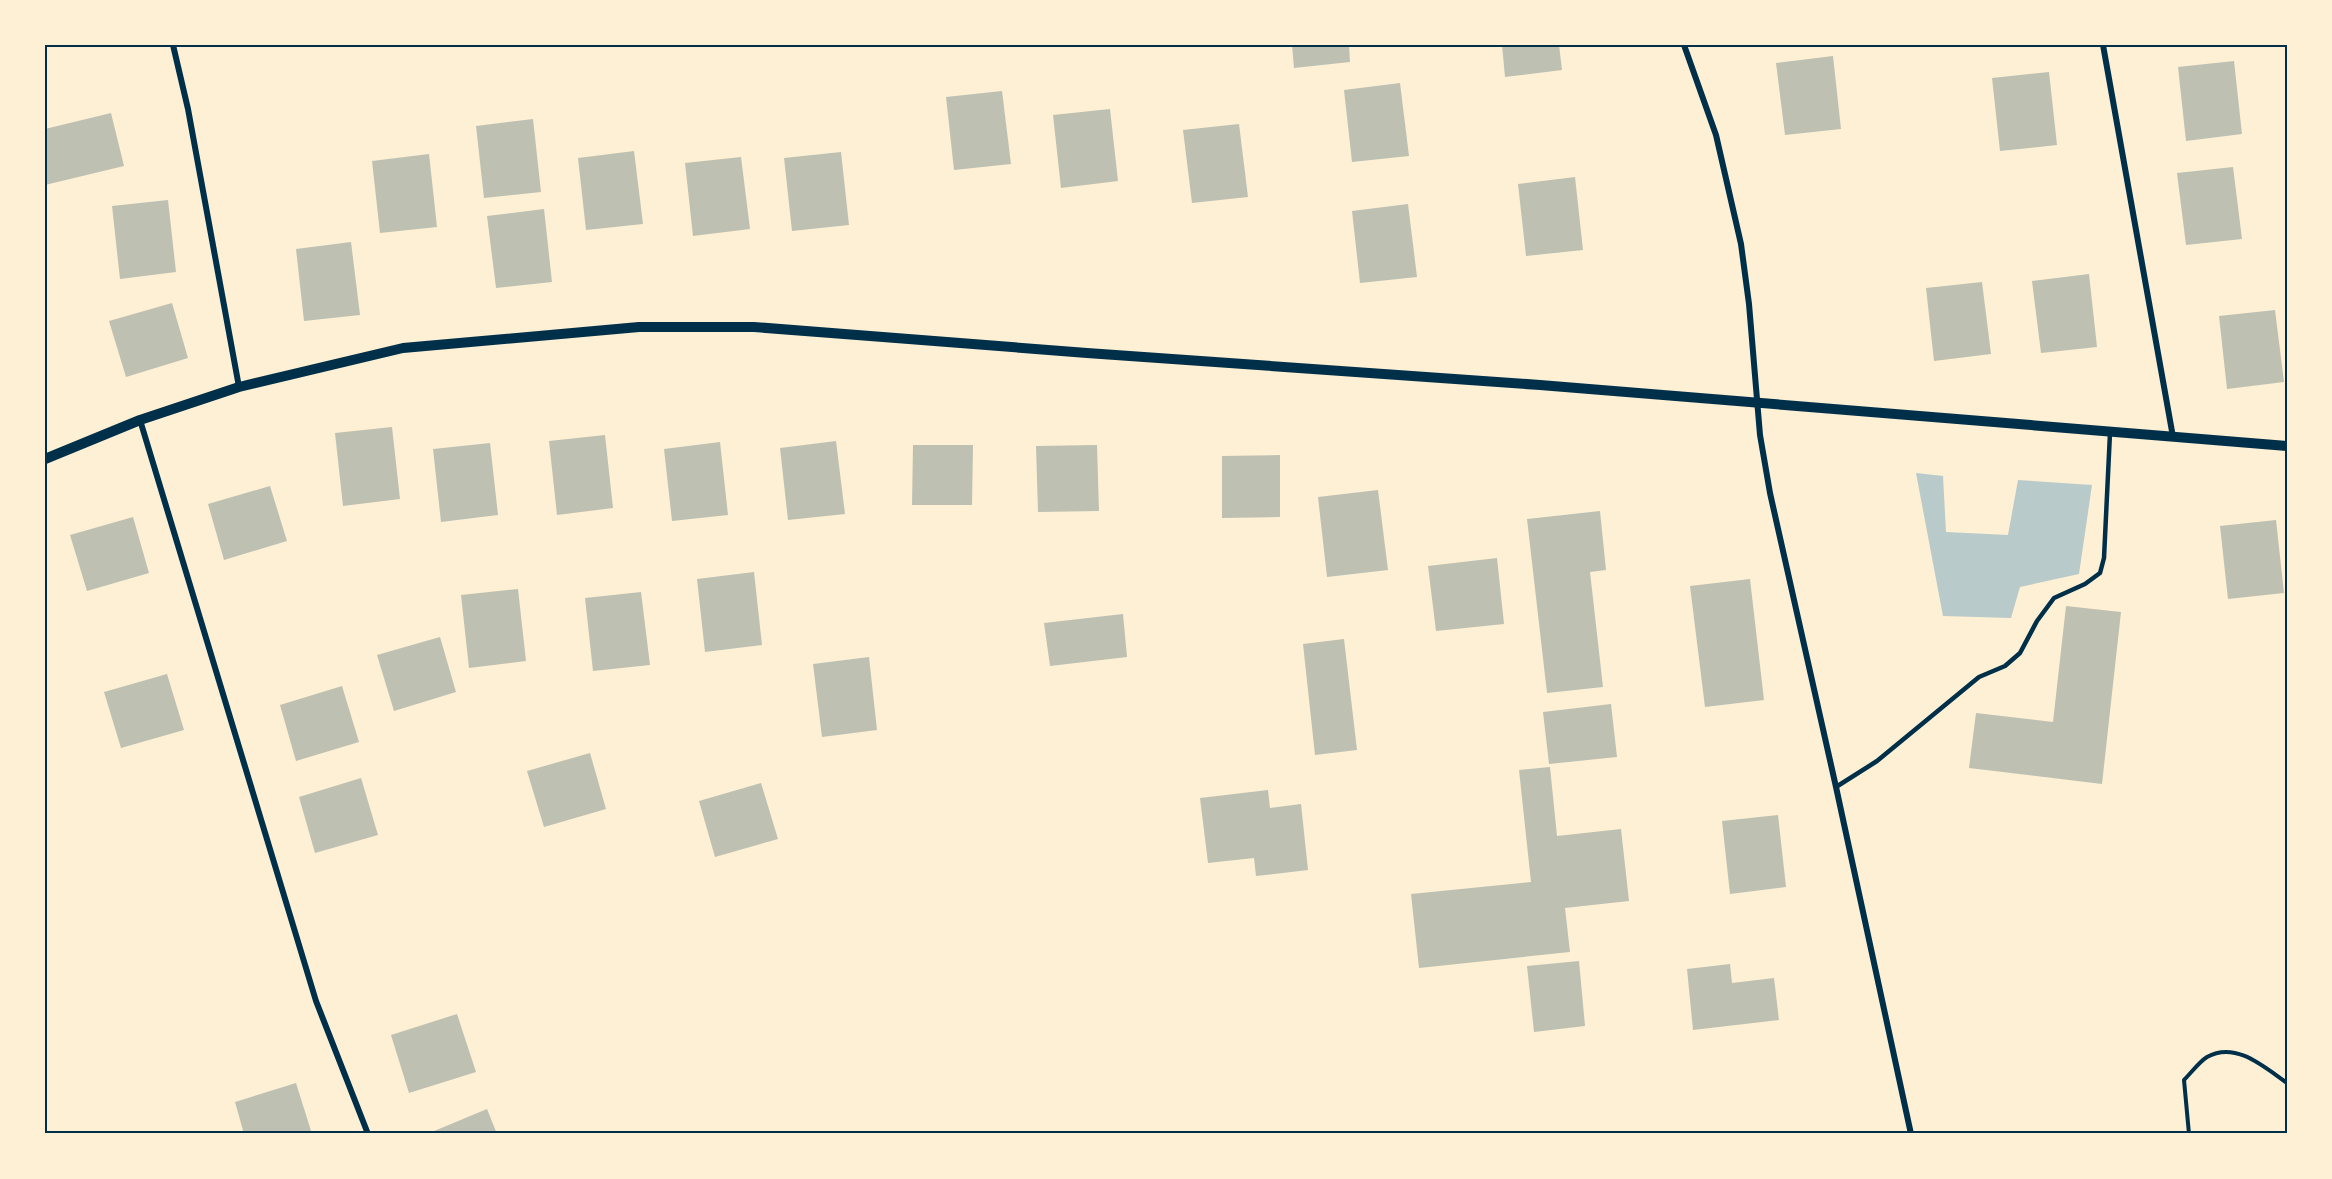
<svg xmlns="http://www.w3.org/2000/svg" width="2332" height="1179" font-family="'Roboto Condensed',sans-serif">
  <style>
    .green { fill: #b9caca }
    .building { fill: #bec0b2 }
    .lines { fill: none; stroke-linecap: round; stroke-linejoin: round }
    .path { stroke: #003049; stroke-width: 4 }
    .service { stroke: #003049; stroke-width: 4.5 }
    .minor { stroke: #003049; stroke-width: 6 }
    .tertiary { stroke: #003049; stroke-width: 10 }
    .neatline { fill: none; stroke: #003049; stroke-width: 2 }
  </style>
  <rect width="100%" height="100%" fill="#fdf0d5"/>
  <path class="green" d="M1916,473L1943,476L1946,532L2008,535L2018,480L2092,485L2079,574L2020,587L2011,618L1943,616Z"/>
  <g class="building">
    <path d="M1292,45H1349L1350,62L1294,68Z"/>
    <path d="M1502,45H1559L1562,70L1505,77Z"/>
    <path d="M1833,56L1841,129L1785,135L1776,63Z"/>
    <path d="M2234,61L2242,134L2186,141L2178,67Z"/>
    <path d="M2049,72L2057,145L2000,151L1992,78Z"/>
    <path d="M1400,83L1409,156L1352,162L1344,90Z"/>
    <path d="M1002,91L1011,164L954,170L946,97Z"/>
    <path d="M1110,109L1118,181L1061,188L1053,115Z"/>
    <path d="M111,113L124,166L45,185V129Z"/>
    <path d="M533,119L541,192L484,198L476,126Z"/>
    <path d="M1239,124L1248,197L1192,203L1183,130Z"/>
    <path d="M634,151L643,224L586,230L578,158Z"/>
    <path d="M841,152L849,225L792,231L784,158Z"/>
    <path d="M429,154L437,227L380,233L372,161Z"/>
    <path d="M741,157L750,229L693,236L685,163Z"/>
    <path d="M2233,167L2242,239L2186,245L2177,173Z"/>
    <path d="M1575,177L1583,250L1526,256L1518,184Z"/>
    <path d="M168,200L176,272L120,279L112,206Z"/>
    <path d="M1408,204L1417,277L1360,283L1352,211Z"/>
    <path d="M544,209L552,282L496,288L487,216Z"/>
    <path d="M351,242L360,315L304,321L296,249Z"/>
    <path d="M2089,274L2097,347L2041,353L2032,281Z"/>
    <path d="M1982,282L1991,354L1934,361L1926,288Z"/>
    <path d="M172,303L188,358L126,377L109,321Z"/>
    <path d="M2275,310L2284,382L2227,389L2219,316Z"/>
    <path d="M392,427L400,499L343,506L335,433Z"/>
    <path d="M605,435L613,508L557,515L549,441Z"/>
    <path d="M836,441L845,514L788,520L780,448Z"/>
    <path d="M720,442L728,515L672,521L664,449Z"/>
    <path d="M490,443L498,515L441,522L433,449Z"/>
    <path d="M913,445H973L972,505H912Z"/>
    <path d="M1097,445L1099,511L1038,512L1036,446Z"/>
    <path d="M1280,455V517L1222,518V456Z"/>
    <path d="M270,486L287,541L224,560L208,504Z"/>
    <path d="M1378,490L1388,570L1327,577L1318,497Z"/>
    <path d="M1600,511L1606,570L1590,572L1603,687L1547,693L1527,519Z"/>
    <path d="M133,517L149,573L87,591L70,535Z"/>
    <path d="M2276,520L2284,593L2228,599L2220,526Z"/>
    <path d="M1497,558L1504,624L1436,631L1428,566Z"/>
    <path d="M754,572L762,645L705,652L697,579Z"/>
    <path d="M1750,579L1764,700L1705,707L1690,586Z"/>
    <path d="M518,589L526,661L469,668L461,595Z"/>
    <path d="M641,592L650,665L593,671L585,598Z"/>
    <path d="M2066,606L2121,612L2102,784L1969,768L1976,713L2053,722Z"/>
    <path d="M1123,614L1127,657L1050,666L1044,623Z"/>
    <path d="M440,637L456,692L394,711L377,655Z"/>
    <path d="M1344,639L1357,750L1315,755L1303,644Z"/>
    <path d="M869,657L877,730L822,737L813,664Z"/>
    <path d="M167,674L184,730L121,748L104,692Z"/>
    <path d="M342,686L359,742L296,761L280,705Z"/>
    <path d="M1611,704L1617,757L1549,764L1543,712Z"/>
    <path d="M590,753L606,809L544,827L527,771Z"/>
    <path d="M1550,767L1557,836L1621,829L1629,901L1565,908L1570,952L1419,968L1411,894L1531,882L1519,770Z"/>
    <path d="M361,778L378,835L315,853L299,797Z"/>
    <path d="M761,783L778,839L715,857L699,801Z"/>
    <path d="M1268,790L1270,808L1301,804L1308,870L1256,876L1254,858L1208,863L1200,798Z"/>
    <path d="M1778,815L1786,887L1730,894L1722,821Z"/>
    <path d="M1579,961L1585,1026L1534,1032L1527,966Z"/>
    <path d="M1730,964L1732,983L1774,978L1779,1020L1693,1030L1687,969Z"/>
    <path d="M457,1014L476,1072L409,1093L391,1035Z"/>
    <path d="M296,1083L312,1134H244L235,1102Z"/>
    <path d="M487,1109L497,1134H427Z"/>
  </g>
  <g class="lines">
    <path class="path" d="M2189,1134L2184,1080C2191,1073 2199,1062 2207,1057C2236,1041 2264,1067 2287,1083"/>
    <path class="service" d="M1836,787L1877,761L1979,677L2005,666L2020,653L2037,621L2054,598L2085,584L2100,573L2104,558L2110,433"/>
    <g class="minor">
      <path d="M173,45L188,109L239,387"/>
      <path d="M1684,45L1716,135L1741,244L1749,304L1760,435L1770,493L1836,787L1911,1134"/>
      <path d="M2103,45L2173,437"/>
      <path d="M140,420L316,1001L368,1134"/>
    </g>
    <path class="tertiary" d="M45,459L140,420L239,387L403,348L639,327H754L870,336L1087,353L1540,385L2287,446"/>
  </g>
  <rect width="2332" height="1179" fill="none" stroke="#fdf0d5" stroke-width="93"/>
  <rect x="46" y="46" width="2240" height="1086" class="neatline"/>
</svg>
